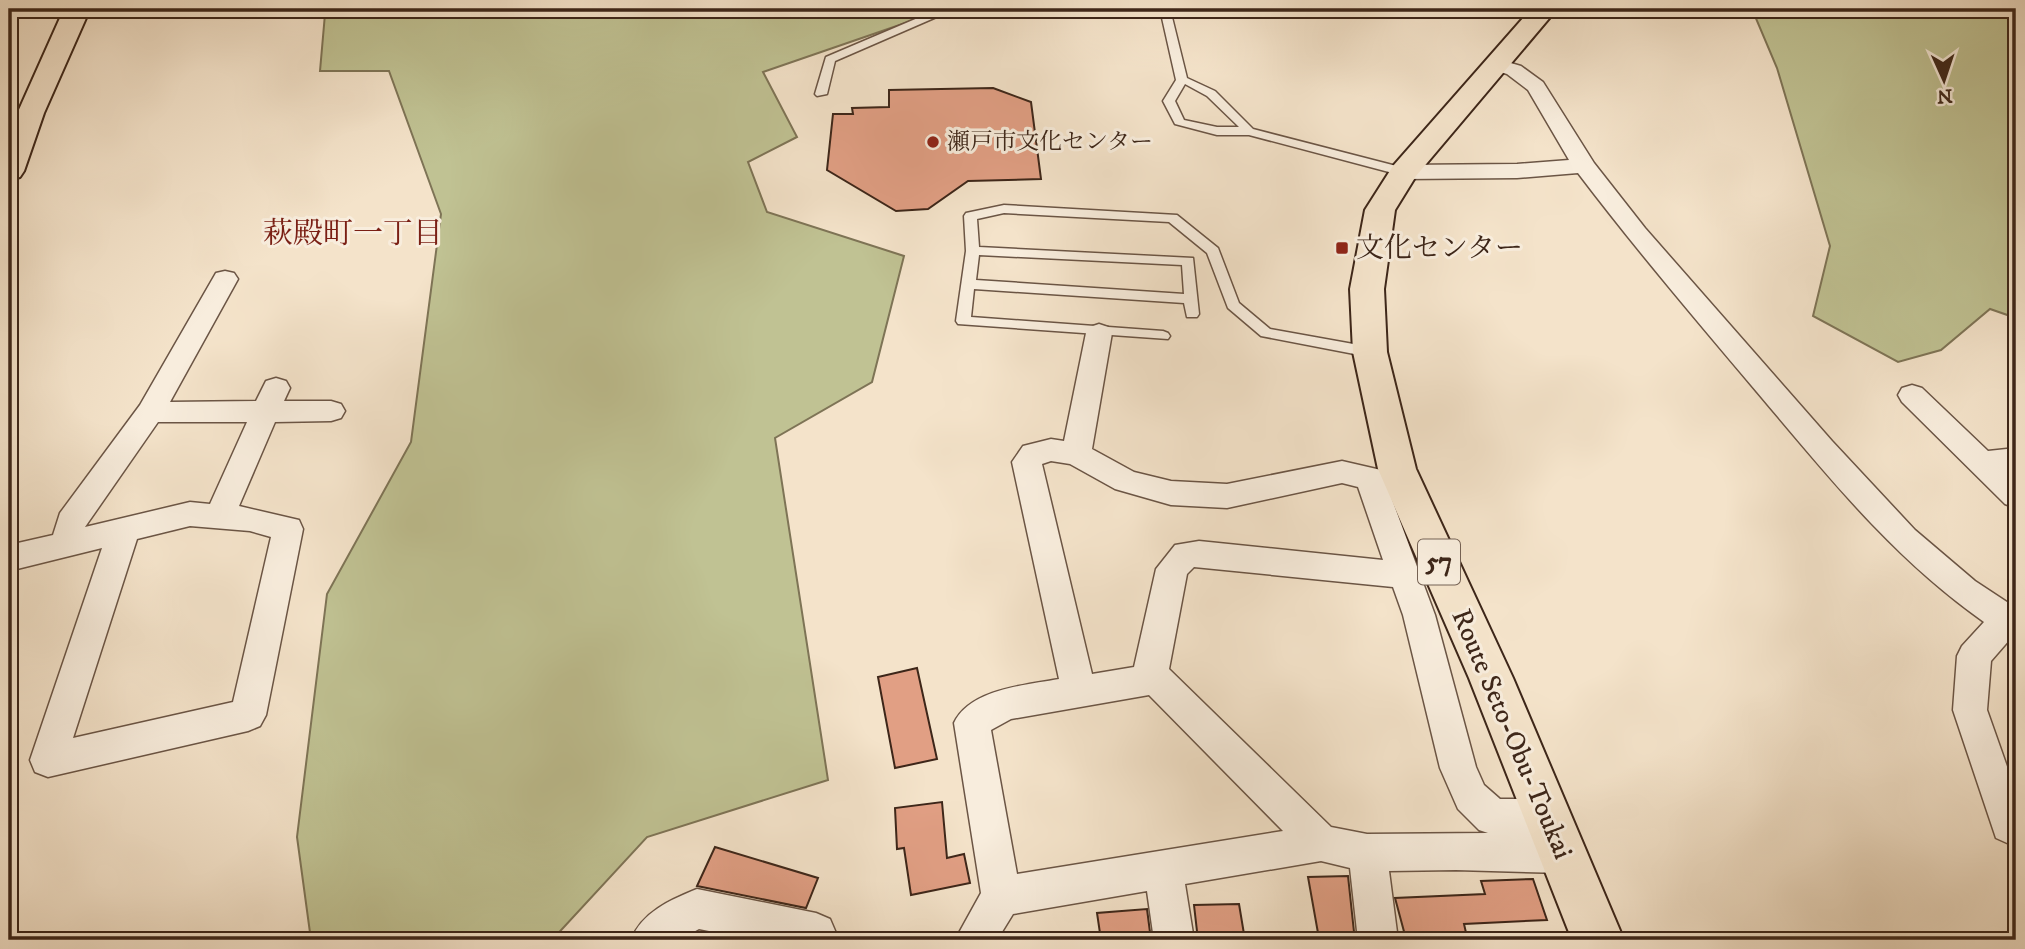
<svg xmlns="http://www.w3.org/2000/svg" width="2025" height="949" font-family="'IM FELL DW Pica','Noto Serif JP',serif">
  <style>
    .green { fill: #c0c293; stroke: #7e7456; stroke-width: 2 }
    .building { fill: #e19f84; stroke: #3d2619; stroke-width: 2 }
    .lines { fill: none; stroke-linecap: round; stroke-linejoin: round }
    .lane-casing { stroke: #6b5545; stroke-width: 3 }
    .street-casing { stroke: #6b5545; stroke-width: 3 }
    .primary-casing { stroke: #3d2619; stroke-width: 4 }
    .highway-casing { stroke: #3d2619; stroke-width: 4 }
    .lane { fill: #f8eddd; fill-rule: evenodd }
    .street { fill: #f8eddd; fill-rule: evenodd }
    .primary { fill: #f4e3ca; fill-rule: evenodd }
    .highway { fill: #f4e3ca; fill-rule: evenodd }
    .poi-dot { fill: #8f2418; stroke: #f8eddd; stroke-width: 2.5 }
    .labels { text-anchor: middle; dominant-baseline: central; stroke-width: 6; stroke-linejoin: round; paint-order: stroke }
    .far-poi-label { font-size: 23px; fill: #3d2619; stroke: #f8eddd; text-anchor: start }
    .shield { fill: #f8eddd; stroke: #756254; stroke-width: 2 }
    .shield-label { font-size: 26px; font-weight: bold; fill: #3d2619 }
    .poi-label { font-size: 28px; fill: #3d2619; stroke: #f8eddd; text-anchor: start }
    .street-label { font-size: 28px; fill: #3d2619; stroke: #f8eddd }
    .neighbourhood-label { font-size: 30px; fill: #7a1f14; stroke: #f8eddd }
  </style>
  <rect width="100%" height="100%" fill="#f4e3ca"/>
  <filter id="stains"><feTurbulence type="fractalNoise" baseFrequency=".00286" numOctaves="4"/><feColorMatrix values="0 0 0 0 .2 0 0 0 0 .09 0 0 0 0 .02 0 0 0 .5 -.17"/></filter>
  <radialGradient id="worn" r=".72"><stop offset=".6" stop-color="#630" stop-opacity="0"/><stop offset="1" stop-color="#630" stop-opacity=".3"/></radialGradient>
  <g class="green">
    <path d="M378,9H946L763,72L797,137L748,162L767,212L904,256L872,382L775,438L828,780L647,837L552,940H311L297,837L327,594L411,442L441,214L389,71H320L325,14Z"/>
    <path d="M1752,9H2016V318L1990,309L1941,350L1898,362L1813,316L1830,246L1777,68Z"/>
  </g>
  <g class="building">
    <path d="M993,88L1031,102L1041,179L968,181L928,209L896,211L827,170L833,114H853L852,108L889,107V90Z"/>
    <path d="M917,668L937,759L895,768L878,677Z"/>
    <path d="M942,802L947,858L964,854L970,883L911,895L904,848L897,849L895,808Z"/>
    <path d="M715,847L818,878L806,908L697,886Z"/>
    <path d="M1348,876L1354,932L1318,933L1308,877Z"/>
    <path d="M1533,879L1547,920L1464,924L1467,937L1406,939L1395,898L1485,894L1481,881Z"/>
    <path d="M1239,904L1245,940H1198L1194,905Z"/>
    <path d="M1147,909L1151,940H1101L1097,913Z"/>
  </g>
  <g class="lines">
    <g class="lane-casing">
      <g id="lane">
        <path d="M939,9H1064L1059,12L941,15L835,61L827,94L817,96L815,94L826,57Z"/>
        <path d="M1160,9H1170L1187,78L1215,91L1253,129L1408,169L1410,172L1404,176L1249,135H1217L1175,124L1163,101L1176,80ZM1185,84L1207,96L1239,127H1217L1184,120L1175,101Z"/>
        <path d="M1004,205L1177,215L1218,248L1239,303L1270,329L1370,347L1377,352L1370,357L1261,336L1228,308L1207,253L1169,222L1004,213L977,219L979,247L1193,258L1199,314L1197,317H1187L1184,303L974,289L971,317L1163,331L1168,333L1170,336L1168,339L958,324L956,321L966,251L964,216L966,213ZM979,255L1182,265L1184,294L976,280Z"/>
      </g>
    </g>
    <g class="street-casing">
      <g id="street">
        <path d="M1497,59L1521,66L1543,82L1594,163L1645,228L1832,441L1915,530L1975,581L2016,608V640L2011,638L1991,661L1987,710L2016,792V847L1996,838L1953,710L1957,656L1962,646L1984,622C1893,558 1828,476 1757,392C1696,320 1635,248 1578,173L1517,178L1404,179L1396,177L1392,172L1396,167L1404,165L1517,164L1569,160L1528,90L1507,74L1490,69L1487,65L1490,61Z"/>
        <path d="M225,271L234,273L238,279L170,402L256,401L266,381L276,378L286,381L290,388L284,401H331L341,404L345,411L341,418L331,421L275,422L239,506L299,520L303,529L266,715L260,726L248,731L48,777L35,772L30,760L102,548L9,571V545L53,535L60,513L140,405L216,273ZM158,422H247L210,504L190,502L85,527ZM190,526L250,531L271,537L233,702L73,738L137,539Z"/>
        <path d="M1099,324L1108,327L1112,333L1092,449L1134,472L1171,481L1227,484L1342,461L1381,470L1435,615L1476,767L1484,785L1500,799H1548L1561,804L1567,817L1561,830L1548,835H1563L1576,841L1582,854L1576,867L1563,873L1456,870L1389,871L1398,940H1358L1350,868L1321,861L1185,884L1194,940H1154L1147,891L1013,914L997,940H955L981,893L954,723C970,689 1026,685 1059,679L1012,462L1023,446L1051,439L1064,441L1086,333L1090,327ZM1051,461L1070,464L1115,489L1171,505L1227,508L1342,483L1358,487L1383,560L1199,541L1175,545L1156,569L1134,667L1092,674L1042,464ZM1194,567L1393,587L1403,615L1440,768L1458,809L1479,830L1488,833L1367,834L1331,827L1169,669L1187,574ZM1149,695L1283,831L1017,874L991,730L1011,719Z"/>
        <path d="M1912,385L1922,388L1988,451L2016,448V470L2009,471L2016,478V508L2005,504L1902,402L1898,395L1902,388Z"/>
        <path d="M697,889L816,913L830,919L836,933L833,940H754L699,929L679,940H631C642,912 670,900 697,889Z"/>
      </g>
    </g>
    <g class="primary-casing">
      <path id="primary" d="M1531,9H1557L1416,176L1395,210L1384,289L1387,352L1416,469L1513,678L1624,940H1572L1469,678L1378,469L1353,352L1350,289L1365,210L1393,166Z"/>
    </g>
    <g class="highway-casing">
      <path id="highway" d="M64,9H90L44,113L24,171L20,177L9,180V132Z"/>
    </g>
    <use href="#lane" class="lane"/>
    <use href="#street" class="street"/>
    <use href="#primary" class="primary"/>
    <use href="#highway" class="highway"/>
  </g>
  <g class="poi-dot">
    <circle cx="933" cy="142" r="7"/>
    <rect x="1335" y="241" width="14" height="14" rx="3.5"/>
  </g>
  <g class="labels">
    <g class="far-poi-label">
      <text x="947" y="142">瀬戸市文化センター</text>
    </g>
    <rect class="shield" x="1418" y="539.5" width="42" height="45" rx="5"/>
    <g class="shield-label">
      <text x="1439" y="562">57</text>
    </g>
    <g class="poi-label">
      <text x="1356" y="248">文化センター</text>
    </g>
    <g class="street-label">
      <text transform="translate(1512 734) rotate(67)">Route Seto-Obu-Toukai</text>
    </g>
    <g class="neighbourhood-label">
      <text x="353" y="234">萩殿町一丁目</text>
    </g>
  </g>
  <rect width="2025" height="949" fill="none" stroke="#f4e3ca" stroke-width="35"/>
  <rect x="10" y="10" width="2004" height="928" fill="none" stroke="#3d2619" stroke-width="3.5"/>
  <rect x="18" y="18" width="1990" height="914" fill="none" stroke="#3d2619" stroke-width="2"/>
  <g transform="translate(1944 80) rotate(177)" stroke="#f8eddd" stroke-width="5" paint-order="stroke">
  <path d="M0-5L12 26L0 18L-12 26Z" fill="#3d2619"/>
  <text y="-10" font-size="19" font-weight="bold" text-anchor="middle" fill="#3d2619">N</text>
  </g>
  <rect width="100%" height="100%" filter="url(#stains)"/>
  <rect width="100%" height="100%" fill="url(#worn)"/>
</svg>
